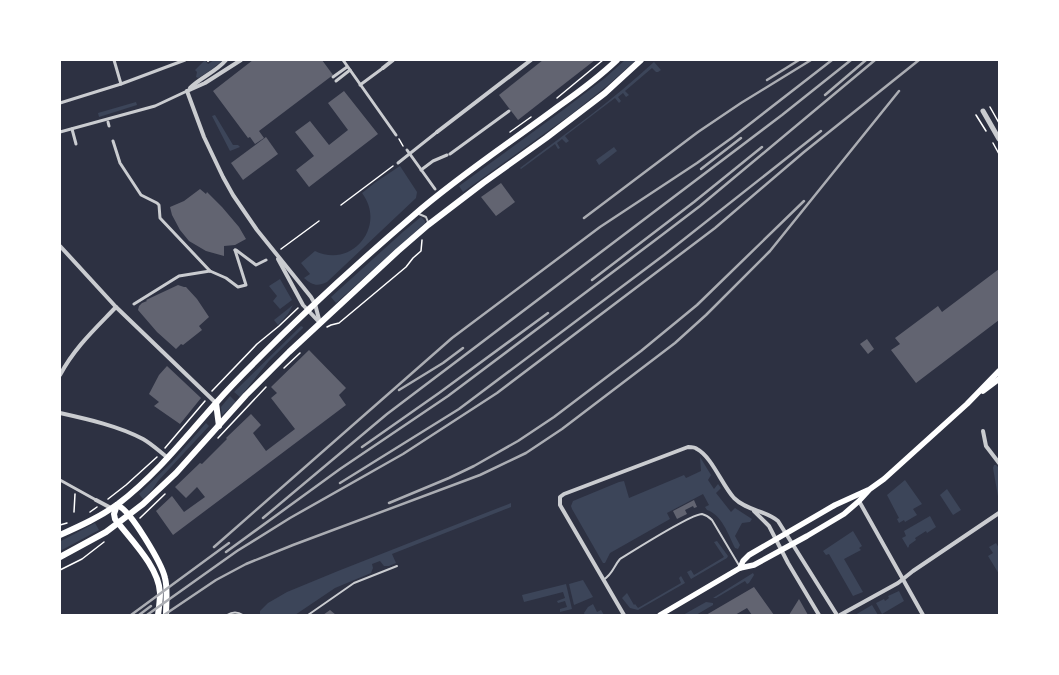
<svg xmlns="http://www.w3.org/2000/svg" width="1059" height="675" font-family="Barlow,sans-serif">
  <style>
    .green { fill: #3c4559 }
    .building { fill: #626471 }
    .lines { fill: none; stroke-linecap: round; stroke-linejoin: round }
    .path { stroke: #fff; stroke-width: 1.5 }
    .service { stroke: #caccd0; stroke-width: 2 }
    .pedestrian { stroke: #caccd0; stroke-width: 3 }
    .minor { stroke: #caccd0; stroke-width: 4 }
    .tertiary { stroke: #caccd0; stroke-width: 5 }
    .secondary { stroke: #fff; stroke-width: 5.5 }
    .primary { stroke: #fff; stroke-width: 6 }
    .rail { stroke: #abadb3; stroke-width: 2.5 }
  </style>
  <rect width="100%" height="100%" fill="#2d3142"/>
  <g class="green">
    <path d="M205,60L208,64L214,60H223L211,70L198,78L196,77L197,72L195,70Z"/>
    <path d="M625,60H636L608,85L573,113L463,192L459,186L563,110L605,78Z"/>
    <path d="M654,62L661,70L658,72H656L652,68L625,91L629,95L626,97L623,93L618,97L621,101L619,103L615,98L565,136L569,141L566,143L562,139L557,143L560,148L558,149L555,144L521,169L520,168C565,134 612,101 654,62Z"/>
    <path d="M136,102L137,105L99,117L98,113Z"/>
    <path d="M215,115L233,145H238L240,147L230,151L212,116Z"/>
    <path d="M614,147L617,151L599,165L596,160Z"/>
    <path d="M400,166L417,192L416,198L327,282C317,287 312,285 304,278L310,274L301,263L315,251C352,269 387,226 362,193L376,182Z"/>
    <path d="M421,217L425,221V223L336,303L331,297L404,231Z"/>
    <path d="M280,279L292,300L280,309L273,301L277,296L269,286Z"/>
    <path d="M293,305L288,314L278,325L274,320Z"/>
    <path d="M301,326L303,327V328L269,361L240,397L234,392Z"/>
    <path d="M230,396L236,402L222,415L221,407Z"/>
    <path d="M206,423L209,426L158,481L152,490L143,499L139,494L172,462Z"/>
    <path d="M700,457L711,475L708,480L714,489L718,484L721,488L716,493L731,512L735,508L752,519L750,522L742,523L735,536L740,545L738,549L735,548C728,534 722,515 707,510L705,507L709,505L703,494L667,513L670,519L610,553L605,563H603L572,509L571,506L573,501L619,482L624,481L629,498L684,475L686,478L701,471Z"/>
    <path d="M994,465H996L999,468V502L993,468Z"/>
    <path d="M905,480L922,504L913,509L917,515L905,522L904,520L899,523L897,519L899,518L887,495Z"/>
    <path d="M947,489L961,510L953,515L940,495Z"/>
    <path d="M511,503V507L392,554L396,563L389,566H384L380,561L372,564L373,568L371,573L335,588L295,615H260V611L268,603L287,592L338,571Z"/>
    <path d="M930,516L936,527L927,533L926,531L915,538L916,540L909,545V546L908,548L902,538L906,536L904,531Z"/>
    <path d="M95,523L99,530L60,551L61,541Z"/>
    <path d="M853,531L862,546L859,548L861,550L844,559L863,592L853,596L829,554L826,555L823,551Z"/>
    <path d="M717,541L728,556L727,558L691,579L687,572L691,570L694,575L724,557L714,542Z"/>
    <path d="M996,543L999,548V574L988,556L993,553L989,547Z"/>
    <path d="M753,573L754,575L749,583L747,584L745,581L716,598H713Z"/>
    <path d="M681,576L685,583L638,610L630,608L622,598L627,593L634,605L635,604L638,608L681,583L679,578Z"/>
    <path d="M583,580L593,597L574,605L569,584Z"/>
    <path d="M566,584L572,609L560,612V609L567,607L565,601L558,603L557,601L565,598L563,592L524,602L522,595Z"/>
    <path d="M899,591L904,601L882,614L876,603L884,599L885,601L889,598L888,596Z"/>
    <path d="M706,602L713,603V605L696,615H683Z"/>
    <path d="M593,604L597,612L601,610L604,615H585L584,613L588,607Z"/>
    <path d="M872,605L878,615H855Z"/>
  </g>
  <g class="building">
    <path d="M253,60H322L333,75L259,131L264,138L255,144L250,137L248,138L213,91Z"/>
    <path d="M543,60H595L518,120L499,95Z"/>
    <path d="M344,91L378,134L309,187L296,170L314,156L295,132L310,121L329,145L348,130L328,103Z"/>
    <path d="M266,137L278,154L243,180L231,163Z"/>
    <path d="M501,183L515,202L496,216L481,197Z"/>
    <path d="M200,189L206,194L207,192L222,207L239,227L246,239L235,245L224,246V256L206,251L189,241L180,230L172,215L170,207L184,201Z"/>
    <path d="M999,269V320L916,383L891,350L900,344L895,338L938,306L942,312Z"/>
    <path d="M178,285L184,287H186L197,299L209,317L199,326L202,330L183,345L181,344L176,349L157,332L138,310L139,306L142,303L147,301L146,300Z"/>
    <path d="M867,339L874,349L868,354L860,344Z"/>
    <path d="M309,350L346,388L339,395L346,405L173,535L156,511L172,496L184,512L205,497L197,487L186,498L175,487L200,463L202,464L227,439L226,438L251,414L261,425L253,433L266,451L295,429L271,398L277,393L271,387Z"/>
    <path d="M167,366L201,398L180,424L154,406L159,402L149,394L159,375Z"/>
    <path d="M694,500L697,507L694,508L693,506L685,510L687,514L677,519L673,511Z"/>
    <path d="M754,587L774,615H752L747,608L735,615H706Z"/>
    <path d="M799,599L808,615H789Z"/>
    <path d="M330,610L336,615H323Z"/>
  </g>
  <g class="lines">
    <g class="path">
      <path d="M557,98L603,60"/>
      <path d="M990,107L999,123"/>
      <path d="M976,115L986,131"/>
      <path d="M510,132L531,117"/>
      <path d="M399,139L403,146"/>
      <path d="M993,143L999,154"/>
      <path d="M341,205L393,166"/>
      <path d="M281,249L319,221"/>
      <path d="M327,327L331,325L339,323L406,267L413,258L421,251L422,240"/>
      <path d="M284,368L300,353"/>
      <path d="M212,391L257,344L279,326L298,308"/>
      <path d="M218,438L266,387"/>
      <path d="M165,448L205,401"/>
      <path d="M108,499L126,485L157,457"/>
      <path d="M74,512L75,494"/>
      <path d="M90,512L97,507"/>
      <path d="M140,518L165,494"/>
      <path d="M60,525L67,523"/>
      <path d="M60,570L82,559L104,542"/>
    </g>
    <g class="service">
      <path d="M208,61L209,60"/>
      <path d="M419,214L426,217L428,222"/>
      <path d="M603,580C613,574 613,567 620,559C633,551 691,514 702,514C706,515 710,518 712,520L740,567"/>
      <path d="M227,615C232,612 238,612 243,615"/>
      <path d="M308,615L354,583L397,566"/>
    </g>
    <g class="pedestrian">
      <path d="M114,60L121,84"/>
      <path d="M343,60L396,135"/>
      <path d="M333,77L347,67"/>
      <path d="M336,81L350,70"/>
      <path d="M360,85L383,68"/>
      <path d="M60,103L121,84L185,60"/>
      <path d="M108,122L109,126"/>
      <path d="M72,129L76,144"/>
      <path d="M60,132L155,106L187,91"/>
      <path d="M113,141L120,163L141,195L157,203L159,205L160,218L210,271"/>
      <path d="M407,150L435,189"/>
      <path d="M450,154L509,111"/>
      <path d="M398,163L437,132"/>
      <path d="M421,170L433,161L447,155"/>
      <path d="M235,250H236L256,265L266,260"/>
      <path d="M134,304L179,276L210,271L226,278L238,287L246,285L235,250"/>
      <path d="M60,480L96,500"/>
    </g>
    <g class="minor">
      <path d="M383,68L393,60"/>
      <path d="M190,88C201,77 216,72 226,60"/>
      <path d="M187,91L204,137L223,177L233,195L257,230L311,297L315,304L320,323"/>
      <path d="M187,91L205,83L241,60"/>
      <path d="M437,132L531,60"/>
      <path d="M60,246L116,307L216,403"/>
      <path d="M278,259L303,305L320,323"/>
      <path d="M60,375C75,347 95,329 116,307"/>
      <path d="M60,413C87,419 119,426 143,439C152,444 160,452 168,458"/>
      <path d="M983,431L986,446L999,463"/>
      <path d="M96,500L111,508"/>
      <path d="M859,501L923,615"/>
      <path d="M754,511L769,526L788,563L819,615"/>
      <path d="M624,615L560,505V497L564,494L688,447C691,447 695,447 697,449C712,457 722,485 734,498C747,511 765,510 778,521L837,615"/>
      <path d="M840,615L898,583L913,571L999,513"/>
    </g>
    <path class="tertiary" d="M983,111L999,139"/>
    <g class="secondary">
      <path d="M983,391L999,379"/>
      <path d="M740,568L743,561L749,555L835,505L868,490"/>
      <path d="M660,615L740,568L754,565L807,536L844,514L859,501L870,489L884,479L967,404L999,371"/>
    </g>
    <g class="primary">
      <path d="M216,403L219,426"/>
      <path d="M117,505C130,509 162,564 165,578C168,590 166,603 166,615"/>
      <path d="M117,505L114,514L115,519C130,539 159,567 160,593C160,600 159,608 158,615"/>
      <path d="M60,535C80,526 100,517 118,504C156,475 185,438 216,403C228,389 241,376 254,363C305,311 359,262 414,215C460,175 511,142 559,106C579,92 599,77 617,60"/>
      <path d="M60,557L106,532L143,504L176,473L246,395L289,352L398,251L428,225L483,183L546,138L605,93L641,60"/>
    </g>
    <g class="rail">
      <path d="M767,80L799,60"/>
      <path d="M825,95L866,60"/>
      <path d="M701,169L741,138"/>
      <path d="M584,218L698,132L741,103L811,60"/>
      <path d="M592,280L694,202L762,147"/>
      <path d="M399,390L443,363L463,348"/>
      <path d="M362,447L439,393L548,313"/>
      <path d="M340,483L459,409L664,255L821,131"/>
      <path d="M389,503L449,478L474,466L518,441L554,417L641,351L697,305L804,201"/>
      <path d="M263,518L387,414L782,115L851,60"/>
      <path d="M214,547L452,338L600,227L697,163L733,137L832,60"/>
      <path d="M226,552L340,469L448,396L654,241L700,206L875,60"/>
      <path d="M131,615L229,543"/>
      <path d="M139,615L151,606"/>
      <path d="M147,615L237,551L290,518L403,454L497,393L715,228L804,152L919,60"/>
      <path d="M164,615L216,580L246,564L293,545L480,475L526,453L562,429L675,343L706,315L770,251L899,91"/>
    </g>
  </g>
  <rect width="1059" height="675" fill="none" stroke="#ffffff" stroke-width="122"/>
</svg>
